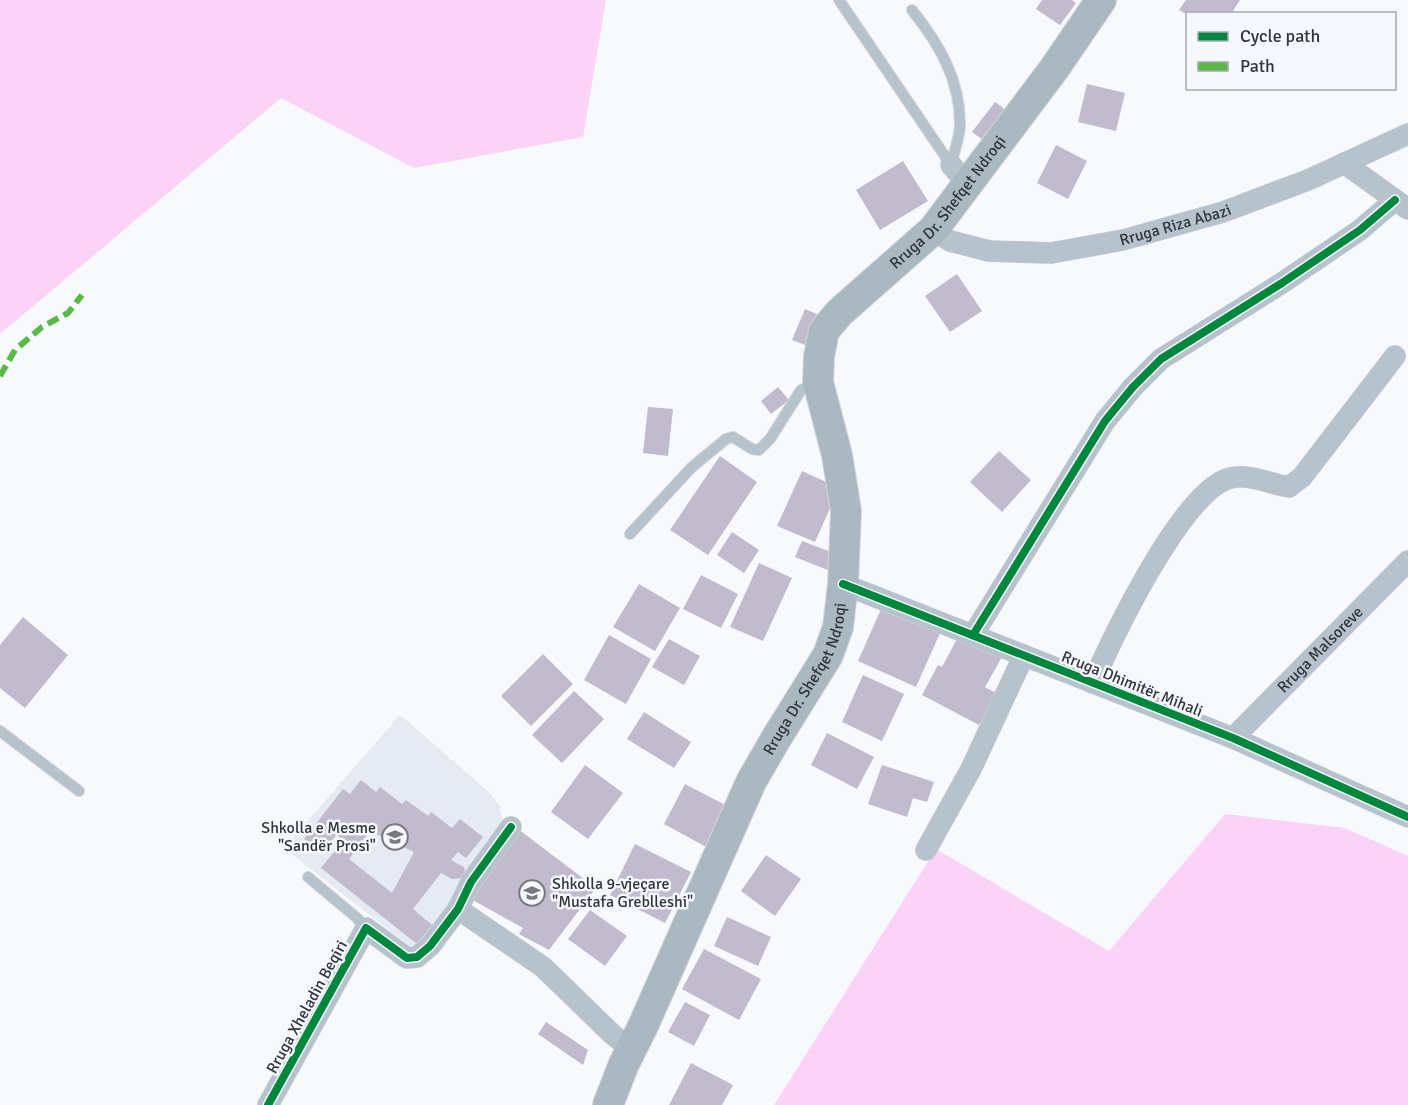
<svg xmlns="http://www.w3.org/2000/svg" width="1408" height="1105" font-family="Signika,sans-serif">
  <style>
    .built { fill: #e6eaf2 }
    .green { fill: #fad3f7 }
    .building { fill: #c1bbcd; fill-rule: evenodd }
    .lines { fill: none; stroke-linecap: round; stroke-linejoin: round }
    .service-casing { stroke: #d4d6d9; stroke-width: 12 }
    .minor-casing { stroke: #d4d6d9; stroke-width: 22 }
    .secondary-casing { stroke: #d4d6d9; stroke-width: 32 }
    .service { stroke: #b7c3cc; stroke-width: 10 }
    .minor { stroke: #b7c3cc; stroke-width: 21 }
    .secondary { stroke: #aab8c2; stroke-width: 30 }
    .quiet { stroke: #58b947; stroke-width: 6; stroke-dasharray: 12 6; stroke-linecap: butt }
    .cycleway-casing { stroke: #f6f8fd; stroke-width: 11 }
    .cycleway { stroke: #00873e; stroke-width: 8 }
    .labels { text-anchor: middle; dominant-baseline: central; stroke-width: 5; stroke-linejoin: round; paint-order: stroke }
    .street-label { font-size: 16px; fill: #31343e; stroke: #f6f8fd }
    .poi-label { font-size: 16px; fill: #31343e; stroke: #f6f8fd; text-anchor: end }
  </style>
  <rect width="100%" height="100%" fill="#f7f9fc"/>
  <path class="built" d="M400,715L490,793L499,805L504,826L454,891L456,900L422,944L412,948L284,848Z"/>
  <g class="green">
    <path d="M0,0H606L583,137L414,168L281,98L0,334Z"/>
    <path d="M1225,814L1345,828L1408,856V1105H774L936,849L1109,951Z"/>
  </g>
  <g class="building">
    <path d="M1042,0H1072L1076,3L1060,25L1036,9Z"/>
    <path d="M1186,0H1240L1231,14H1188V15L1179,10Z"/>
    <path d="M1087,84L1125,93L1116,131L1078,122Z"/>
    <path d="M995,102L1006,110L983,140L972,132Z"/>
    <path d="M1056,145L1087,161L1068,199L1037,183Z"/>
    <path d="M903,161L928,201L880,230L856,190Z"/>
    <path d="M957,274L982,311L950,332L925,296Z"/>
    <path d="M805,309L826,318L813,348L792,340Z"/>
    <path d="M778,387L789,400L771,414L761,401Z"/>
    <path d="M648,407L673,409L668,456L643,453Z"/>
    <path d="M999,451L1031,480L1002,512L970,482Z"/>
    <path d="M720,456L757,482L708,555L670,530Z"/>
    <path d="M802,471L839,488L815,542L777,526Z"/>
    <path d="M732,532L759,550L744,573L717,555Z"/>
    <path d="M802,541L839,555L833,572L795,557Z"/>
    <path d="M759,563L792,578L763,641L730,627Z"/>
    <path d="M701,575L738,594L721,628L683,609Z"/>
    <path d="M639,584L680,608L655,651L613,627Z"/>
    <path d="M882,607L940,633L916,687L858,661Z"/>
    <path d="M23,617L68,655L25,708L0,688V645Z"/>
    <path d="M609,635L651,659L626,704L584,680Z"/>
    <path d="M959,635L1002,657L985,687L996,693L979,725L922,695L938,665L942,667Z"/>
    <path d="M669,639L700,656L684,685L652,667Z"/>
    <path d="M543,654L573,684L531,726L501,696Z"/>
    <path d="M863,675L904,694L882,741L842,722Z"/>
    <path d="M574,691L604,719L562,763L532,735Z"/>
    <path d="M644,712L691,742L674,768L627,739Z"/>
    <path d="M827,733L874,757L857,789L811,765Z"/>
    <path d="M585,765L623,793L588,839L551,812Z"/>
    <path d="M882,765L934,782L927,802L913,798L907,817L868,804Z"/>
    <path d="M361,780L376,792L380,787L402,804L406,800L428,816L431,812L452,828L460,819L483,837L466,858L458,852L451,860L464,867L465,874L462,878L452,879L441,873L413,909L432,925L417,944L321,868L344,840L336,835L322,853L304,839L343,789L350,794ZM370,831L414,852L392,893L349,859Z"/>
    <path d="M685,784L731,808L710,849L664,824Z"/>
    <path d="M518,829L596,888L549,950L519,934L523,928L469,898Z"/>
    <path d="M635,844L691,872L665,923L610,895Z"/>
    <path d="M766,855L801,879L775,916L741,891Z"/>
    <path d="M590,910L627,936L605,966L568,939Z"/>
    <path d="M727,917L771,937L758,966L714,946Z"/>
    <path d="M704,949L761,979L739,1020L682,989Z"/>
    <path d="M685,1002L710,1015L694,1046L668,1032Z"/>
    <path d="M546,1022L588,1050L583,1065L538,1034Z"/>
    <path d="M691,1063L733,1085L722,1105H669Z"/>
  </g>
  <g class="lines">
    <g class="service-casing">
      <g id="service">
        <path d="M839,0L951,165"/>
        <path d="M912,10C939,44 960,79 960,124C960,137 954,152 951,165"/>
        <path d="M630,534L692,467L726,439L733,437L752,449L759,450L770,439L801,390L817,382"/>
        <path d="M0,731L79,791"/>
        <path d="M308,877L357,918L366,928"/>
      </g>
    </g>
    <g class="minor-casing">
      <g id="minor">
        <path d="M1344,163L1408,209"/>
        <path d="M951,165L968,185"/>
        <path id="s1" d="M933,230L950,241L989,251L1051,253L1123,240L1223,212L1308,180L1408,134"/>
        <path d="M843,584L1233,738L1408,817"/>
        <path d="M973,635L1105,421L1133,387L1161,359L1282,283L1360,230L1395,200"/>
        <path d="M1093,683C1112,637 1181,495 1227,479C1246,472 1270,484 1289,487L1302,477L1395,356"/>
        <path id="s2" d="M1233,738L1408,561"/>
        <path d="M926,850L971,769L1024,655"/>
        <path d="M458,909L543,967L612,1034L632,1050"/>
        <path d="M268,1105L366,928L407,958L417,957L430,946L458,909L471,882L511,827"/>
      </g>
    </g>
    <g class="secondary-casing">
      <g id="secondary">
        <path id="s3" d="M608,1105L623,1066L643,1026L751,782L777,737L828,655L838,627L843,584L846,511L837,455L818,382L819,356L824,331L839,313L933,230L1054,69L1101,0"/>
      </g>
    </g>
    <use href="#service" class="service"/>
    <use href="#minor" class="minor"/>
    <use href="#secondary" class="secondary"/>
    <path class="quiet" d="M0,376L15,350L42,327L68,313L82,295"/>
    <g class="cycleway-casing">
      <g id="cycleway">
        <path d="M843,584L1233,738L1408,817"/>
        <path d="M973,635L1105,421L1133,387L1161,359L1282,283L1360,230L1395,200"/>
        <path d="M268,1105L366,928L407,958L417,957L430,946L458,909L471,882L511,827"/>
      </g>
    </g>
    <use href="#cycleway" class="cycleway"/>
  </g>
  <defs>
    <g id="school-ring" transform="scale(1.35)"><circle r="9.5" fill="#f6f8fd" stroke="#767980" stroke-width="1.5"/><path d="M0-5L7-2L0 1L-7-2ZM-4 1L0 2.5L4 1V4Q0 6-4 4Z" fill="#767980"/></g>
  </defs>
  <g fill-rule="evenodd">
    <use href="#school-ring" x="395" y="837"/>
    <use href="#school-ring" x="532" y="893"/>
  </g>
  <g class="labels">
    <g class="street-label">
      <text stroke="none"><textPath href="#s3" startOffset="1011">Rruga Dr. Shefqet Ndroqi</textPath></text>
      <text stroke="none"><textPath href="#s1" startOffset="250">Rruga Riza Abazi</textPath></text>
      <text stroke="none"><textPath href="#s2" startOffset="124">Rruga Malsoreve</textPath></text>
      <text stroke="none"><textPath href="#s3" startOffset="471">Rruga Dr. Shefqet Ndroqi</textPath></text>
      <text transform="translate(1132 684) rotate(22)">Rruga Dhimitër Mihali</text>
      <text transform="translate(307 1007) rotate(-61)">Rruga Xheladin Beqiri</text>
    </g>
    <g class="poi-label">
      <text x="376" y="828">Shkolla e Mesme<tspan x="376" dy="18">"Sandër Prosi"</tspan></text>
      <text x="552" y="884" text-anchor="start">Shkolla 9-vjeçare<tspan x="552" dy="18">"Mustafa Greblleshi"</tspan></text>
    </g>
  </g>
  <rect x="1186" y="12" width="210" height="78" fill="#f6f8fd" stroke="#a7aab1" stroke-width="1.5"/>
  <rect x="1198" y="32" width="30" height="9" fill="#00873e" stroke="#a7aab1" stroke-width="1.5"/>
  <text x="1240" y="42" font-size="18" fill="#31343e">Cycle path</text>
  <rect x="1198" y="62" width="30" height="9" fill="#58b947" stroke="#a7aab1" stroke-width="1.5"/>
  <text x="1240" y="72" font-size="18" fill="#31343e">Path</text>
</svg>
